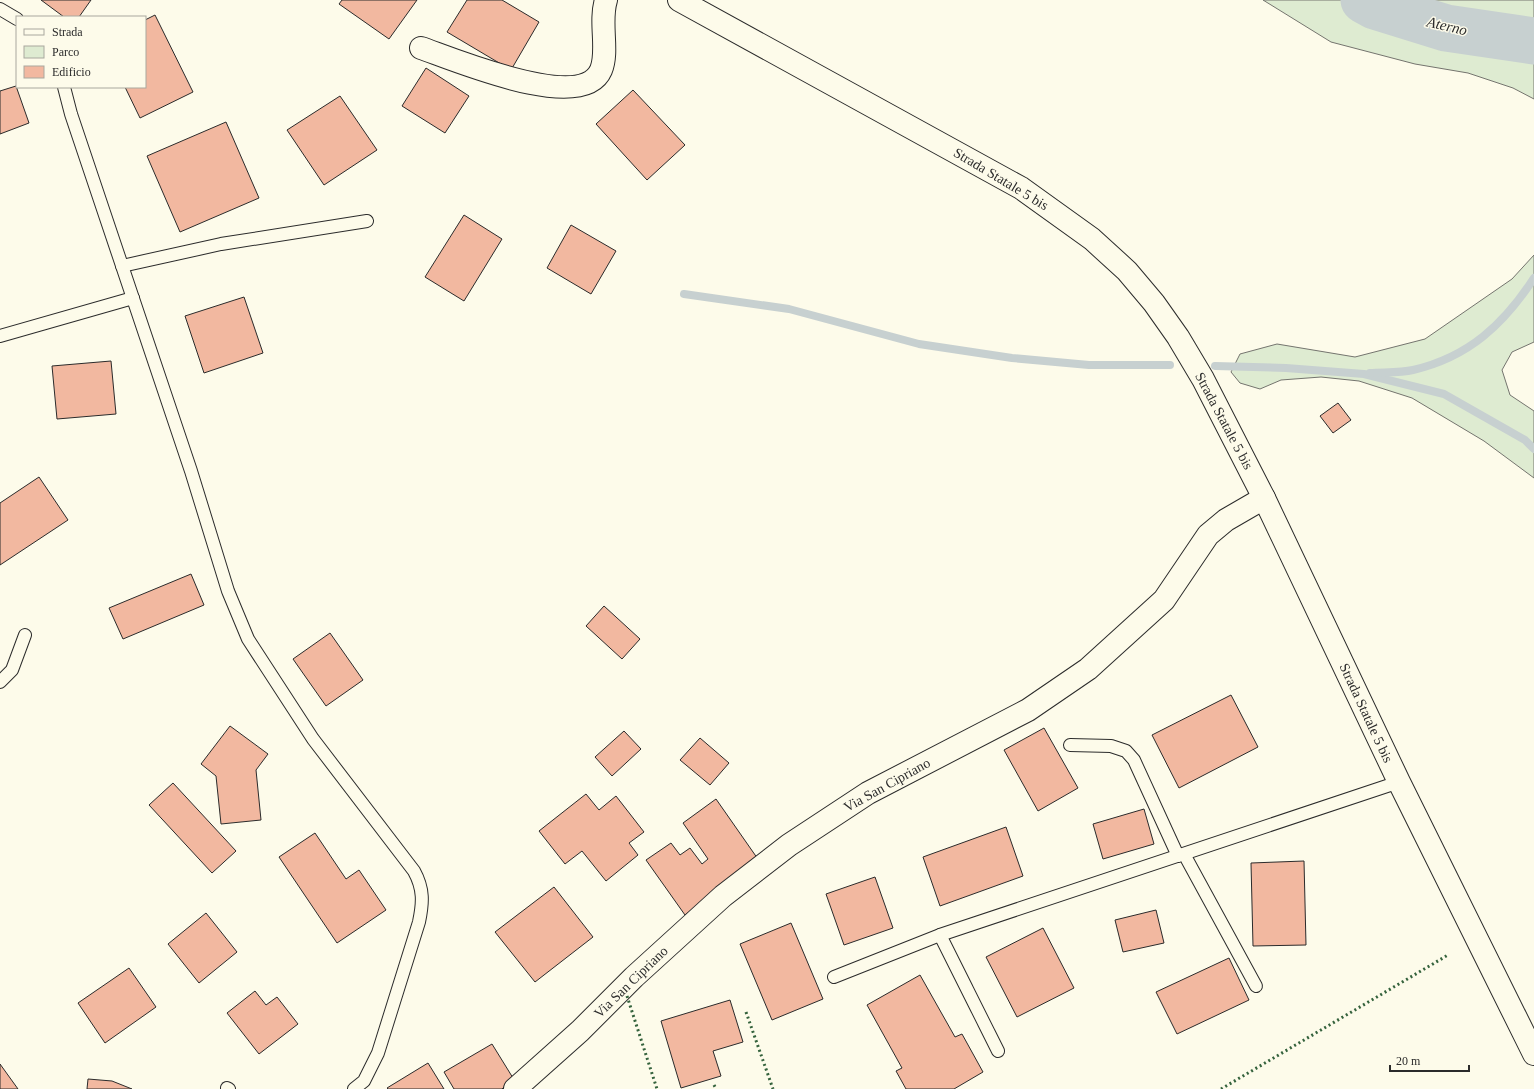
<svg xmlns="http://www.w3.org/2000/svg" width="1534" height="1089" font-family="Georgia,serif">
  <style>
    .green { fill: #deebd1; stroke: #74746e }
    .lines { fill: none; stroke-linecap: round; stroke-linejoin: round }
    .stream { stroke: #c7d0d0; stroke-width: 8 }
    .river { stroke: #c7d0d0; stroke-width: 47 }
    .building { fill: #f2b8a0; stroke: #2b2b2b }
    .service-casing { stroke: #2b2b2b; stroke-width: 14 }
    .minor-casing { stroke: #2b2b2b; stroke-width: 24 }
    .primary-casing { stroke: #2b2b2b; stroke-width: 24 }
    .service { stroke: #fdfbea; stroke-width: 12 }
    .minor { stroke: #fdfbea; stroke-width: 22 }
    .primary { stroke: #fdfbea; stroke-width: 22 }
    .hedge { stroke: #34623c; stroke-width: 3; stroke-dasharray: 2 3; stroke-linecap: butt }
    .labels { text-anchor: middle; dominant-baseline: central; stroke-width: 3; stroke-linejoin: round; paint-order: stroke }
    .street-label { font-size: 14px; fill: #2b2b2b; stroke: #fdfbea }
    .water-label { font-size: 15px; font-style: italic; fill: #2b2b2b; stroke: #fdfbea }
  </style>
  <rect width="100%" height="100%" fill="#fdfbea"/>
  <g class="green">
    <path d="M1263,0H1534V99L1513,88L1468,73L1415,64L1331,42Z"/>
    <path d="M1534,255V342L1512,352L1502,370L1510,395L1534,411V478L1484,441L1412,398L1359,381L1321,377L1281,380L1260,389L1240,383L1231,372L1240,354L1277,344L1355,357L1425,339L1512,279Z"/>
  </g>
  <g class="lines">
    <g class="stream">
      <path d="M684,294L789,309L919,344L1012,358L1089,365H1170"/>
      <path d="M1215,366L1286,368L1364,374L1444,394L1525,440L1534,449"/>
      <path d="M1370,373C1384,372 1400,373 1413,370C1469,357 1504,324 1534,278"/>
    </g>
    <path class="river" d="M1364,0L1375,6L1446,28L1534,41"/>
  </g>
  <g class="building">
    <path d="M41,0H91L79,17H64Z"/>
    <path d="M342,0H417L389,39L339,4Z"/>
    <path d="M467,0H502L539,22L511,70L447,32Z"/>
    <path d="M155,15L193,92L140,118L125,87H145V20Z"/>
    <path d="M426,68L469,96L445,133L402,106Z"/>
    <path d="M16,86L29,123L0,134V91Z"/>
    <path d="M633,90L685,145L647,180L596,124Z"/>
    <path d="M340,96L377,150L324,185L287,130Z"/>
    <path d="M226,122L259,198L180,232L147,156Z"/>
    <path d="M464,215L502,239L464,301L425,277Z"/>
    <path d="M571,225L616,251L591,294L547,268Z"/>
    <path d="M244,297L263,353L204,373L185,316Z"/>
    <path d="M111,361L116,414L57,419L52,366Z"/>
    <path d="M1338,403L1351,420L1333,433L1320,416Z"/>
    <path d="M39,477L68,520L0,565V503Z"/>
    <path d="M191,574L204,605L123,639L109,608Z"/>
    <path d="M604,606L640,639L622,659L586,626Z"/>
    <path d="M330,633L363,680L326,706L293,659Z"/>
    <path d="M1231,695L1258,747L1179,788L1152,735Z"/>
    <path d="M230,726L268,754L256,770L261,820L221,824L216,776L201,764Z"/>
    <path d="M1044,728L1078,788L1038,811L1004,750Z"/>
    <path d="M624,731L641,749L612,776L595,757Z"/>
    <path d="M700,738L729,763L710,785L680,760Z"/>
    <path d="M173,783L236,851L212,873L149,805Z"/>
    <path d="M586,794L599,810L616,796L644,832L629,843L638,855L606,881L582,851L565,864L539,831Z"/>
    <path d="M716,799L760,862L685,915L646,860L671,843L680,855L690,848L702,864L708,859L683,823Z"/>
    <path d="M1144,809L1154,844L1103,859L1093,824Z"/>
    <path d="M1006,827L1023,876L940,906L923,857Z"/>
    <path d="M315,833L346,879L359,870L386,910L337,943L279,857Z"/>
    <path d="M1304,861L1306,945L1253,946L1251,863Z"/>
    <path d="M875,877L893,928L844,945L826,894Z"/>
    <path d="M554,887L593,937L535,982L495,932Z"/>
    <path d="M1156,910L1164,943L1123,952L1115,920Z"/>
    <path d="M206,913L237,952L199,983L168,944Z"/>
    <path d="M791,923L823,999L772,1020L740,944Z"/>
    <path d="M1043,928L1074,988L1017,1017L986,957Z"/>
    <path d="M1229,958L1249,1000L1177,1034L1156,992Z"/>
    <path d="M129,968L156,1007L105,1043L78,1003Z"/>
    <path d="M920,975L955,1037L962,1034L983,1072L954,1089H906L896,1071L902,1068L867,1005Z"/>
    <path d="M255,991L266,1005L277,997L298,1024L259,1054L227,1013Z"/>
    <path d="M730,1000L743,1042L713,1051L721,1076L681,1088L661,1021Z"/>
    <path d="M492,1044L513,1078L502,1089H454L444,1072Z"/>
    <path d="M428,1063L444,1089H388L387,1088Z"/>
    <path d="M0,1064L18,1089H0Z"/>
    <path d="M88,1079L112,1081L132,1089H87Z"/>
  </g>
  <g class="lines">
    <g class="service-casing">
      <g id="service">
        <path d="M0,9L17,19"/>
        <path d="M64,87L71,114L191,471L228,591L248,639L313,739L414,871C424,889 423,903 419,922L378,1053L364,1081L354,1089"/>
        <path d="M122,266L221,244L367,221"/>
        <path d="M0,336L133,298"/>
        <path d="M0,682L12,670L25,635"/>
        <path d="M1070,745L1111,746L1126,751L1134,760L1178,856"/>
        <path d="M1184,854L1256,986"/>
        <path d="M940,935L998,1051"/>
        <path d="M834,977L940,935L1399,782"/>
        <path d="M227,1088L229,1089"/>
      </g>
    </g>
    <g class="minor-casing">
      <g id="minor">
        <path d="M421,48C453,59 582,114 601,70C609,51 599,22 606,0"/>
        <path d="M515,1089L580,1031L634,977L723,896L789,845L868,793L1028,710L1088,669L1164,600L1208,535L1226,520L1264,498"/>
      </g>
    </g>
    <g class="primary-casing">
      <path id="primary" d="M679,0L1021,188L1092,239L1127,271L1154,303L1178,337L1203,379L1264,498L1399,782L1534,1054"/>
    </g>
    <use href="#service" class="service"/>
    <use href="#minor" class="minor"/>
    <use href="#primary" class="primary"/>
    <g class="hedge">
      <path d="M627,996L657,1089"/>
      <path d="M746,1012L773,1089"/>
      <path d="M714,1085L716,1089"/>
      <path d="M1221,1089L1448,955"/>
    </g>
  </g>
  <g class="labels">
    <g class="street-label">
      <text transform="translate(1001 179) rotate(31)">Strada Statale 5 bis</text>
      <text transform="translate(1224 421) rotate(62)">Strada Statale 5 bis</text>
      <text transform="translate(1366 713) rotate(65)">Strada Statale 5 bis</text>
      <text transform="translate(887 785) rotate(-29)">Via San Cipriano</text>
      <text transform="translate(631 982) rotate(-44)">Via San Cipriano</text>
    </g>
    <g class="water-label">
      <text transform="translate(1447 26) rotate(13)">Aterno</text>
    </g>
  </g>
  <rect x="16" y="16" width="130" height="72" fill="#fdfbea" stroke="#a9a89e"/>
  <rect x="24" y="29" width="20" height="6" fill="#fdfbea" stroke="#a9a89e"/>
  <text x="52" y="36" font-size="12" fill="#2b2b2b">Strada</text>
  <rect x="24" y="46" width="20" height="12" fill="#deebd1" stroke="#a9a89e"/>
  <text x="52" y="56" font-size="12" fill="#2b2b2b">Parco</text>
  <rect x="24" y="66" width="20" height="12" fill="#f2b8a0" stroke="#a9a89e"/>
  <text x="52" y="76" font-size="12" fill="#2b2b2b">Edificio</text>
  <path d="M1390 1065v6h79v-6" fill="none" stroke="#2b2b2b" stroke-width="2"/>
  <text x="1396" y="1065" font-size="12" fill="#2b2b2b" stroke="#fdfbea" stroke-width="3" paint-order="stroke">20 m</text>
</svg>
